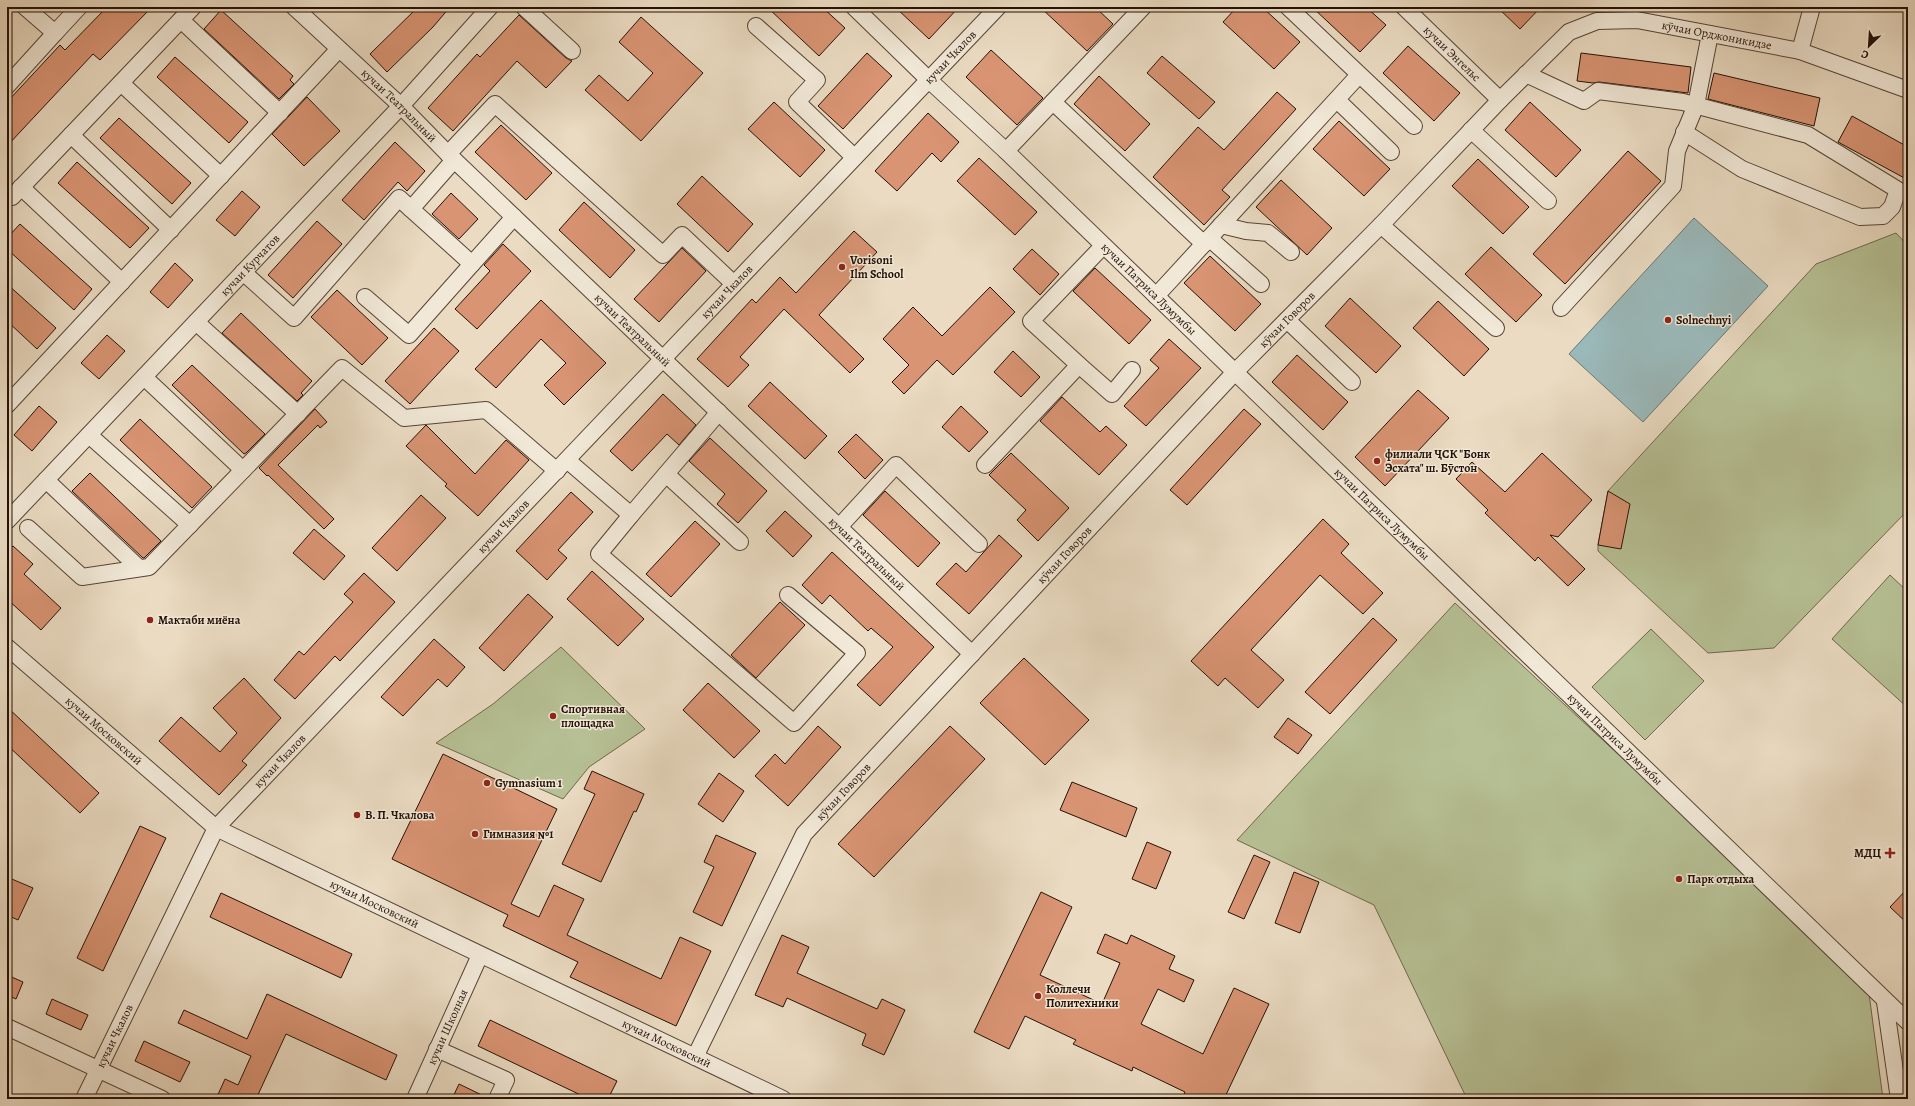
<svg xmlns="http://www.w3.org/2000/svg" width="1915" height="1106" font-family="Alegreya,serif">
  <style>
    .green { fill: #b6c094; stroke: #6e684e }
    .water { fill: #9ab9ba; stroke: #6b7672 }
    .building { fill: #d99473; stroke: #251107 }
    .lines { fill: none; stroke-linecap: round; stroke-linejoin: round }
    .minor-casing { stroke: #564436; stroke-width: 18 }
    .minor { stroke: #f1e8d7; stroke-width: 16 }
    .poi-dot { fill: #8f2418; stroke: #f1e8d7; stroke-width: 1.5 }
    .labels { text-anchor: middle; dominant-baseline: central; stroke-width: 3; stroke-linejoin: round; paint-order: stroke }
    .street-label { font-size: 12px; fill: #251107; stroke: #f1e8d7 }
    .poi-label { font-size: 12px; font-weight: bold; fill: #251107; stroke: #f1e8d7; text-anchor: start }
  </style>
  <rect width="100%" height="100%" fill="#eadbc2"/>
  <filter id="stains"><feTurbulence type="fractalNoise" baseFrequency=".005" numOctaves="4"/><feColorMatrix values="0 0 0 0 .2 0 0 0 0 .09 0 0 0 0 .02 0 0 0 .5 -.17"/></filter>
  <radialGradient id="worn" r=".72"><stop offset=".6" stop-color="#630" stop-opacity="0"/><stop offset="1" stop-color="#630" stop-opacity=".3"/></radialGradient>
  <g class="green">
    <path d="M1896,233L1908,246V510L1774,648L1708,653L1598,551V545L1608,491L1816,264Z"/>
    <path d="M1890,575L1908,592V708L1832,639Z"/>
    <path d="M1455,603L1868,986L1883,1099H1467L1374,905L1237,840Z"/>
    <path d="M1651,629L1704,681L1645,740L1592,687Z"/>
    <path d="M561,647L645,729L589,767L563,799L436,743L493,704Z"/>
  </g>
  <path class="water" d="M1694,218L1768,286L1643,422L1569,354Z"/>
  <g class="building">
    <path d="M107,7H152L100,60L93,54L7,146V102L60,45L65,50Z"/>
    <path d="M418,7H450L433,27L387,72L370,54Z"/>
    <path d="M767,7H822L845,28L819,56Z"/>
    <path d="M895,7H959L929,39Z"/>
    <path d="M1040,7H1095L1113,24L1087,51Z"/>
    <path d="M1237,7H1262L1300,42L1274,69L1223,22Z"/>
    <path d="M1312,7H1366L1386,25L1360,52Z"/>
    <path d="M1497,7H1541L1520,29Z"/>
    <path d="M221,10L293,76L290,80L294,84L279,99L204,29Z"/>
    <path d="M519,15L566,58L572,61L546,88L517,61L453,131L428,108L477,54L480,57Z"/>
    <path d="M641,17L703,73L641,141L585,90L599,75L628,101L653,73L619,42Z"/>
    <path d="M1408,46L1460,93L1434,121L1383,73Z"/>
    <path d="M991,50L1043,98L1017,125L966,77Z"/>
    <path d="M867,53L892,76L843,129L818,106Z"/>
    <path d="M1581,53L1691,67L1688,93L1599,82L1593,83L1577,81Z"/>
    <path d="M1162,56L1215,102L1199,119L1147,73Z"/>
    <path d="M175,57L248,122L229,143L157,77Z"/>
    <path d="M1714,73L1820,98L1814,126L1708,99Z"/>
    <path d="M1099,76L1150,124L1125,151L1074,104Z"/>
    <path d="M1277,92L1296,109L1222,190L1230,197L1204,225L1153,177L1198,127L1224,150Z"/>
    <path d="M307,97L340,131L304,166L272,134Z"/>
    <path d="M774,102L825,150L800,177L748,129Z"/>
    <path d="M1530,102L1581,150L1556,177L1505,130Z"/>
    <path d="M928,113L959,142L941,162L932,153L897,191L875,171Z"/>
    <path d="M1852,116L1908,147V180L1838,142Z"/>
    <path d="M119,118L191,183L172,204L100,138Z"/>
    <path d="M1339,121L1390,169L1364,196L1313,149Z"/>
    <path d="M501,125L552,173L526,200L475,152Z"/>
    <path d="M395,142L425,171L407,191L398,182L364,220L342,200Z"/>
    <path d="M1628,151L1661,181L1565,284L1533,254Z"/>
    <path d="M979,158L1037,212L1015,235L957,181Z"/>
    <path d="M1478,159L1529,207L1503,234L1452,186Z"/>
    <path d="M77,162L149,228L130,248L58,183Z"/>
    <path d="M702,176L753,224L728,252L677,204Z"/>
    <path d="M1281,180L1332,228L1307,255L1256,207Z"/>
    <path d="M242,191L260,207L235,236L216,220Z"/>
    <path d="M451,193L478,219L459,239L432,214Z"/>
    <path d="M584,202L635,250L610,278L559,230Z"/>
    <path d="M317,221L342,244L293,298L268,275Z"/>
    <path d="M20,224L92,289L74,310L7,249V238Z"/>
    <path d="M854,231L877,252L819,315L864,359L850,373L784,309L740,357L749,365L728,387L697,359L752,299L756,303L780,277L796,293Z"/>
    <path d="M503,244L531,271L477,329L455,309L490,271L484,265Z"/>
    <path d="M1491,247L1542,295L1516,322L1465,274Z"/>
    <path d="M682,248L706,271L659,322L634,299Z"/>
    <path d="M1032,249L1059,274L1040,295L1013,269Z"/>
    <path d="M1210,256L1261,304L1235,331L1184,283Z"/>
    <path d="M175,263L193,280L168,308L150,292Z"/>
    <path d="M1095,268L1151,320L1129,344L1073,291Z"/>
    <path d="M7,284L56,328L37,349L7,321Z"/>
    <path d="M990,287L1015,312L953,375L937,360L904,394L892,382L909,365L883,339L913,307L942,336Z"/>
    <path d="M337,290L388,338L362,365L311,317Z"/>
    <path d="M1350,298L1401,346L1376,373L1325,326Z"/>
    <path d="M541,300L606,363L564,405L544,385L566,363L541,339L496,388L475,369Z"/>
    <path d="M1438,301L1489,349L1464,376L1413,328Z"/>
    <path d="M241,313L312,381L301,393L303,395L297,401L222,333Z"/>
    <path d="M434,328L459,351L410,404L385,381Z"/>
    <path d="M107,335L125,351L99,379L81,363Z"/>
    <path d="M1169,339L1201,368L1146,426L1124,406L1159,368L1150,360Z"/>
    <path d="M1013,351L1040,377L1021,397L994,372Z"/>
    <path d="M1297,355L1348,402L1323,430L1272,382Z"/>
    <path d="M192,365L265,434L246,453L244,454L172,385Z"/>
    <path d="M770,382L827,436L805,459L748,406Z"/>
    <path d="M1418,390L1449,418L1385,486L1355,457Z"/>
    <path d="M663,394L696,425L679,445L667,434L632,471L610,451Z"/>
    <path d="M1062,397L1100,432L1106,426L1127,445L1099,475L1040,421Z"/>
    <path d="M39,406L57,422L32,451L14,435Z"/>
    <path d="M961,406L988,432L969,452L942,427Z"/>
    <path d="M315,409L327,422L320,428L318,425L278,465L334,519L324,529L268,475L267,476L259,468Z"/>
    <path d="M1244,409L1261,424L1187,505L1170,490Z"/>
    <path d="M140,419L212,487L192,508L120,440Z"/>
    <path d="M426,425L475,474L506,440L529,460L478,516L445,486L447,484L406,446Z"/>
    <path d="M856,434L883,460L865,479L838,452Z"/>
    <path d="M710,438L767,491L738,523L717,504L725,494L689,461Z"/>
    <path d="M1011,453L1069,508L1038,541L1017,520L1026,510L989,475Z"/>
    <path d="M1542,453L1592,500L1558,537L1550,535L1585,569L1568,586L1538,557L1535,561L1485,513L1488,510L1456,479L1472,462L1505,492Z"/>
    <path d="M90,473L161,541L144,558H143L72,491Z"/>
    <path d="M885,491L940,543L918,567L863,515Z"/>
    <path d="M1608,491L1630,504L1621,549L1598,545Z"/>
    <path d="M571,492L593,512L558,550L567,558L547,580L516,551Z"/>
    <path d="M421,495L446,518L397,571L372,548Z"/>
    <path d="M785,511L812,536L793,557L766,531Z"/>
    <path d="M1323,519L1349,544L1341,553L1383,593L1363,614L1320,575L1251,650L1284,680L1258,708L1225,678L1218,686L1191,661Z"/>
    <path d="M695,521L720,544L671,597L646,574Z"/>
    <path d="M314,529L345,556L324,580L293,553Z"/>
    <path d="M999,535L1022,556L969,614L936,584L956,563L966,572Z"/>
    <path d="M13,546L33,564L24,574L61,608L41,630L7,599V552Z"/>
    <path d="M832,552L934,647L880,706L857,685L893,647L871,628L868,631L830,595L822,604L802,585Z"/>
    <path d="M592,571L644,619L618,646L567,599Z"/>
    <path d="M364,573L395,602L340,661L335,656L295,699L274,680L299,651L304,655L353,602L344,594Z"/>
    <path d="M528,594L553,617L504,671L479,648Z"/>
    <path d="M780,602L805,625L756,678L731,655Z"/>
    <path d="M1373,618L1397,640L1330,714L1305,692Z"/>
    <path d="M434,639L465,667L447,687L438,679L403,716L381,697Z"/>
    <path d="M1024,658L1089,720L1045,765L980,703Z"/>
    <path d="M244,678L281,718L242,761L247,765L219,795L159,741L181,717L220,752L237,733L213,708Z"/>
    <path d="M708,683L760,731L734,758L683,710Z"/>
    <path d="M7,707L99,793L80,813L7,745Z"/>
    <path d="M1288,718L1312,735L1298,754L1274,737Z"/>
    <path d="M818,726L841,747L788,806L755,776L775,754L785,764Z"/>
    <path d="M950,726L985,759L874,877L838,844Z"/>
    <path d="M443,754L557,809L511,904L539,917L554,885L584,899L567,935L661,979L680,937L711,951L676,1026L570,977L578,962L503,926L508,915L392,859Z"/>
    <path d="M592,771L644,794L636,812L634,811L601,882L562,864L595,794L584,789Z"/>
    <path d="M719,773L744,791L723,822L698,804Z"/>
    <path d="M1072,782L1137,808L1126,837L1060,810Z"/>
    <path d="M140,826L166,838L103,971L77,958Z"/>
    <path d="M716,835L756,853L722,926L693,912L714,867L704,862Z"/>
    <path d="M1147,842L1171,852L1156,889L1132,879Z"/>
    <path d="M1254,855L1270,862L1244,919L1228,912Z"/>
    <path d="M1294,872L1319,882L1300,933L1275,923Z"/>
    <path d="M7,877L33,888L18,920L7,915Z"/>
    <path d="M1908,888V924L1890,907Z"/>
    <path d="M1041,892L1072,907L1040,975L1102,1004L1120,963L1097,953L1105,934L1127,944L1131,935L1175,956L1169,969L1194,980L1184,1002L1158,989L1141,1024L1203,1054L1234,988L1269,1004L1224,1099H1182L1185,1092L1133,1067L1132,1071L1073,1044L1076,1040L1025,1016L1009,1049L974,1032Z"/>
    <path d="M221,893L352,954L341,978L210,917Z"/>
    <path d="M782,935L809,947L797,973L877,1009L882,999L905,1010L884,1055L862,1045L866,1034L787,998L783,1007L755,995Z"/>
    <path d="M7,975L23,982L16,999L7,995Z"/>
    <path d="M267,994L397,1055L386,1080L286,1034L256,1099H216L225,1079L238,1085L251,1056L178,1023L184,1010L247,1039Z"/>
    <path d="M52,999L88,1015L81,1030L46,1014Z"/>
    <path d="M490,1020L617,1081L608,1099H589L478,1046Z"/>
    <path d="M144,1041L190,1062L180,1082L135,1061Z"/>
    <path d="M459,1084L488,1098V1099H452Z"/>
  </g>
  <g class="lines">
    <g class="minor-casing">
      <g id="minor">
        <path d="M25,7L55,33L79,7"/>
        <path id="s1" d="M294,7L401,106L448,154L972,654"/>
        <path d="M524,7L572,51"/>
        <path id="s2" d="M854,7L930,81L1006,151L1908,1022"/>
        <path d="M1288,7L1414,126"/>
        <path id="s3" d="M1404,7L1500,100"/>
        <path d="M181,20L280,113"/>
        <path d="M756,26L817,80L797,102L854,157"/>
        <path d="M1800,51L1812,7"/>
        <path d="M1526,74L1584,101L1598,91L1683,102L1808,135L1898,190L1892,207L1883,216L1860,217L1742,169L1684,132"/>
        <path d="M121,83L221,176"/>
        <path d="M7,86L55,33"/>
        <path d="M1337,100L1391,152"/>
        <path d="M1053,102L1204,244"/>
        <path d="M1471,130L1548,201"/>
        <path d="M71,135L171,230"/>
        <path d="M1006,151L1143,7"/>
        <path d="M448,154L495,104L663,255L682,235L734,284"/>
        <path d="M21,187L122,282"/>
        <path d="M7,193L12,197L193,7"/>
        <path d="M1221,225L1246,231L1268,233L1291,252"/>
        <path d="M1381,225L1496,328"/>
        <path d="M1209,238L1261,284"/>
        <path d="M472,264L514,217"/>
        <path d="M243,272L294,318L399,198L411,209L454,160"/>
        <path d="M1156,296L1359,75"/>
        <path d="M365,297L409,335L472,264L411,209"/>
        <path d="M1561,308L1673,186L1677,151L1696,105L1710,34"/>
        <path d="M1287,320L1352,382"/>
        <path d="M196,322L298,414"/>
        <path d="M1079,365L1112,394L1132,370"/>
        <path d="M144,377L243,470"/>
        <path d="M7,405L339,49"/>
        <path d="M719,412L666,474L740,542"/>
        <path d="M89,435L190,525"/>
        <path d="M567,460L631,515L599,554L794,723L857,653L788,595"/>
        <path d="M985,465L1079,365L1031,321L1103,246"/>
        <path d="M46,480L139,568"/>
        <path d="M631,515L666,474"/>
        <path id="s4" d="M7,521L401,106L490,7"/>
        <path d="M839,527L896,465L979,544"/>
        <path d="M28,528L82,577L149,567L342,368L404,418L486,410L557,471"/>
        <path id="s5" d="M7,647L216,828L783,1099"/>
        <path d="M1885,1002L1899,1099"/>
        <path d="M7,1027L162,1099"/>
        <path d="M437,1049L506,1080L497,1099"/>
        <path id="s6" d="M695,1057L804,834L1235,372L1381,225L1500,100L1569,32L1597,21L1637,20L1800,51L1908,90"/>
        <path id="s7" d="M84,1099L216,828L998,7"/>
        <path id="s8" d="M415,1099L480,955"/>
      </g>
    </g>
    <use href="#minor" class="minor"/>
  </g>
  <g class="poi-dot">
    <circle cx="842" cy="267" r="4"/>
    <circle cx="1668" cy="320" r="4"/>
    <circle cx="1377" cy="461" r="4"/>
    <circle cx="150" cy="620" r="4"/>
    <circle cx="553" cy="716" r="4"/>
    <circle cx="487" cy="783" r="4"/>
    <circle cx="357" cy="815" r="4"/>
    <circle cx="475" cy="834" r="4"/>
    <path d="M1888 847h4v4h4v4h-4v4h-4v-4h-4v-4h4z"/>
    <circle cx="1679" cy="879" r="4"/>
    <circle cx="1038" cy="996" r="4"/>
  </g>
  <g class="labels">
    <g class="street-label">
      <text stroke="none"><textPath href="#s6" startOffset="1508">кӯчаи Орджоникидзе</textPath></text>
      <text stroke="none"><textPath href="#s3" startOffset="67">кучаи Энгельс</textPath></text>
      <text stroke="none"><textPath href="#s7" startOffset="1366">кучаи Чкалов</textPath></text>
      <text stroke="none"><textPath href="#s1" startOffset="144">кучаи Театральный</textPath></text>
      <text stroke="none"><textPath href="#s4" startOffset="353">кучаи Курчатов</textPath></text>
      <text stroke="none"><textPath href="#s2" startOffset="408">кучаи Патриса Лумумбы</textPath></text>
      <text stroke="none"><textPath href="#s7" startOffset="1042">кучаи Чкалов</textPath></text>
      <text stroke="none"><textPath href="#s6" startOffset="954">кӯчаи Говоров</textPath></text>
      <text stroke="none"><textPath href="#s1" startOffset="468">кучаи Театральный</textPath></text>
      <text stroke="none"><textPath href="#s2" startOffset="732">кучаи Патриса Лумумбы</textPath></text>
      <text stroke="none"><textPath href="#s7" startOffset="718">кучаи Чкалов</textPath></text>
      <text stroke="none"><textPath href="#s1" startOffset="792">кучаи Театральный</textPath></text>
      <text stroke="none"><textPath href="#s6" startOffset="630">кӯчаи Говоров</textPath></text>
      <text stroke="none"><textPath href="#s5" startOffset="128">кучаи Московский</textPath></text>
      <text stroke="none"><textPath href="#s2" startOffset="1056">кучаи Патриса Лумумбы</textPath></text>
      <text stroke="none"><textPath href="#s7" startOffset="394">кучаи Чкалов</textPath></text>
      <text stroke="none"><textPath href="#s6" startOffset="306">кӯчаи Говоров</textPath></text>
      <text stroke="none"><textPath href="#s5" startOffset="452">кучаи Московский</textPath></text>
      <text stroke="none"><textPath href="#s8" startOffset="79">кучаи Школная</textPath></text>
      <text stroke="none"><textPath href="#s7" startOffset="70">кучаи Чкалов</textPath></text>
      <text stroke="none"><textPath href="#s5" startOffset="776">кучаи Московский</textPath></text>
    </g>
    <g class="poi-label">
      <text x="850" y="260">Vorisoni<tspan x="850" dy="14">Ilm School</tspan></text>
      <text x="1676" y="320">Solnechnyi</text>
      <text x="1385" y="454">филиали ҶСК "Бонк<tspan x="1385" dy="14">Эсхата" ш. Бӯстон</tspan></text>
      <text x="158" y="620">Мактаби миёна</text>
      <text x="561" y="709">Спортивная<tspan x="561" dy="14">площадка</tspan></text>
      <text x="495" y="783">Gymnasium 1</text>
      <text x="365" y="815">В. П. Чкалова</text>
      <text x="483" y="834">Гимназия №1</text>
      <text x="1881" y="853" text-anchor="end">МДЦ</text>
      <text x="1687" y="879">Парк отдыха</text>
      <text x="1046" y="989">Коллечи<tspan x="1046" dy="14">Политехники</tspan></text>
    </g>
  </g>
  <rect width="1915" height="1106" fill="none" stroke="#eadbc2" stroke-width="24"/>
  <rect x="8" y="8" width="1899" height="1090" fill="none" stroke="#251107" stroke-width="2"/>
  <rect x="12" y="12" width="1891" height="1082" fill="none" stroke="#251107"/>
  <g transform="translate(1869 46) rotate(205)" stroke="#f1e8d7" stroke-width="3" paint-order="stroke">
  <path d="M0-3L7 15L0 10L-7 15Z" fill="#251107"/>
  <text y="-6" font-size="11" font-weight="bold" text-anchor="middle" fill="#251107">С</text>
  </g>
  <rect width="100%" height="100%" filter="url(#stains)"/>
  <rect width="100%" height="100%" fill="url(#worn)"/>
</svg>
